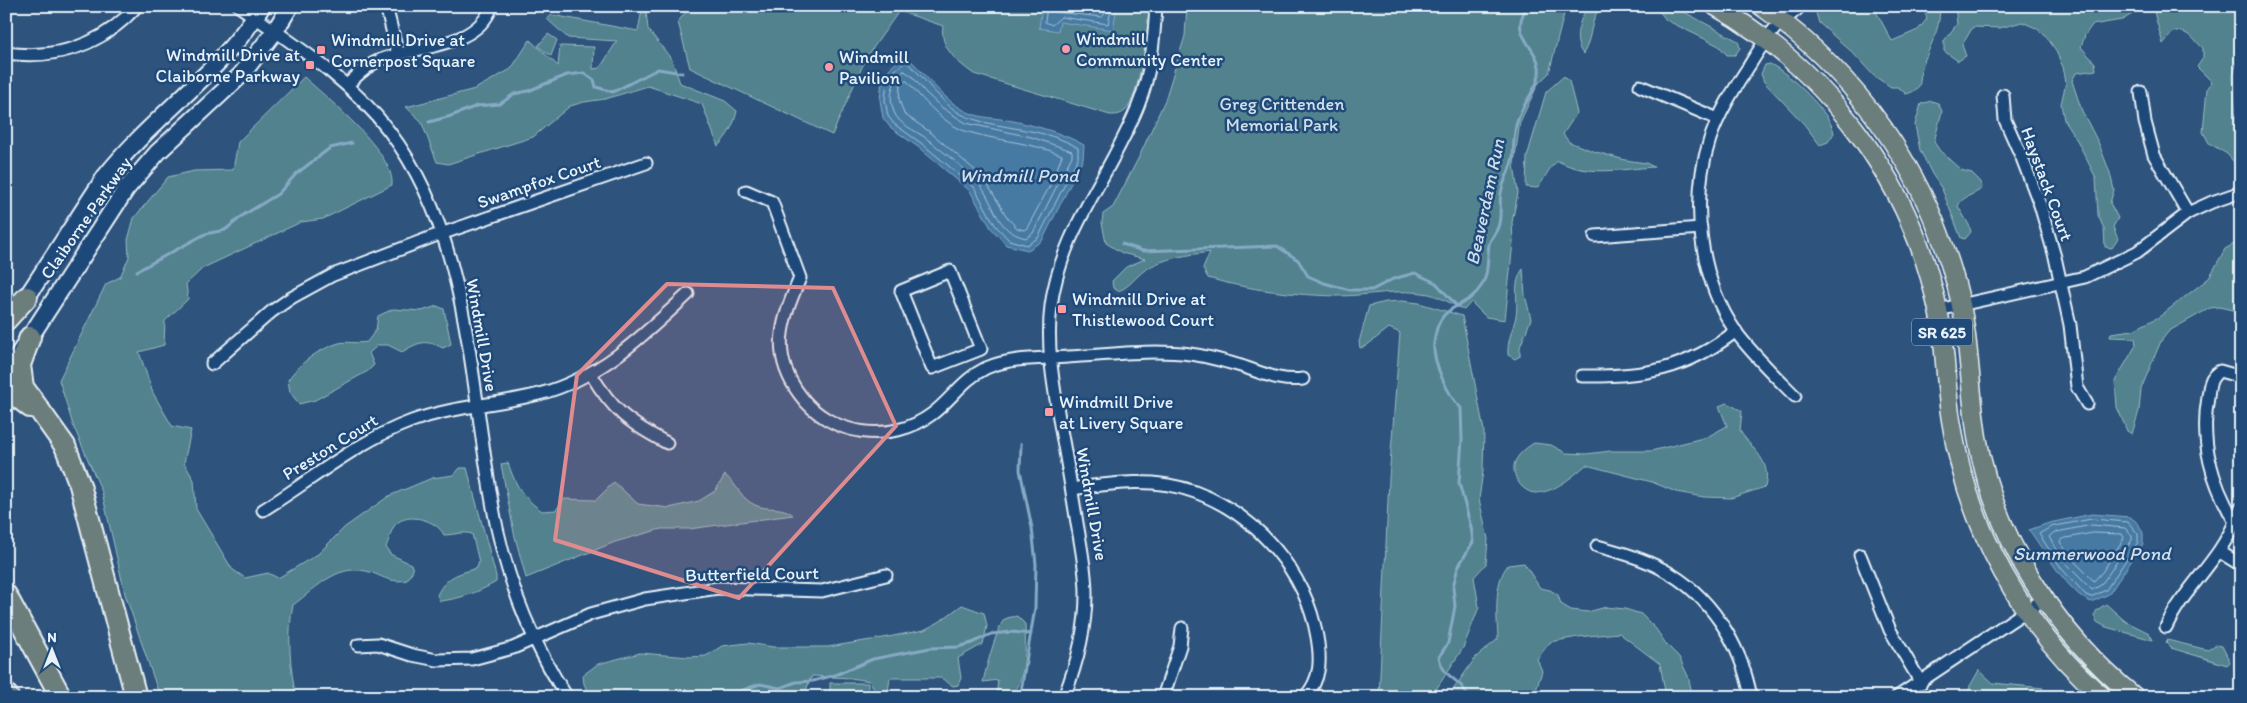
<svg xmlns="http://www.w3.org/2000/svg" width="2247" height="703" font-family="Itim,sans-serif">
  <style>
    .green { fill: #51828e; stroke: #9cbac3 }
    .water { fill: #467aa3; stroke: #87aac5 }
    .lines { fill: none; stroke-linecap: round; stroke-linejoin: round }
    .shore { stroke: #a7c1d6; stroke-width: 1 }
    .stream { stroke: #87aac5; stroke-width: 3 }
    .street-casing { stroke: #e8f1f8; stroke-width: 15 }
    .secondary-casing { stroke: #e8f1f8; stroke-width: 20 }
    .primary-casing { stroke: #e8f1f8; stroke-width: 21 }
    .highway-casing { stroke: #e8f1f8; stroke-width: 24 }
    .street { stroke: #1f4a7a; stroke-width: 11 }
    .secondary { stroke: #1f4a7a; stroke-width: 16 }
    .primary { stroke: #6c7e7c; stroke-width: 18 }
    .highway { stroke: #6c7e7c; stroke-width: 20 }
    .marked { fill: #df8c90; fill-opacity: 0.2; stroke: #df8c90; stroke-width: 4; stroke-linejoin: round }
    .poi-dot { fill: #ff9aa2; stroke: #1f4a7a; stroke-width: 2 }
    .labels { text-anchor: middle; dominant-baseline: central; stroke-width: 5; stroke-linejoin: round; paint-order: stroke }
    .shield { fill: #1f4a7a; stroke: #acbfd2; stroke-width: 1 }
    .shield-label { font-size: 16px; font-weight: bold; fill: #e8f1f8 }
    .poi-label { font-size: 18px; fill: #e8f1f8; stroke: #1f4a7a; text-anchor: start }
    .park-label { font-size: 18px; fill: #d1e0e8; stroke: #1f4a7a }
    .street-label { font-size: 18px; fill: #e8f1f8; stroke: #1f4a7a }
    .water-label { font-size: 19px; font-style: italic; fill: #d0dfeb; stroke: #1f4a7a }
  </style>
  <rect width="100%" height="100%" fill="#2e537d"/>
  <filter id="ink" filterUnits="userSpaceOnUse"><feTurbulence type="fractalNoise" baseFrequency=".02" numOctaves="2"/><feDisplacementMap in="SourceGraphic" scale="10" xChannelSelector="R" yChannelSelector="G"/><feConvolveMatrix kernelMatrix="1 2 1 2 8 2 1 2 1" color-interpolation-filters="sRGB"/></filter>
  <g filter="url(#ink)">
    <g class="green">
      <path d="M690,6H1149C1149,26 1139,99 1125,111C1120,115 1116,115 1110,115L974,74C958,63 939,47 943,26L899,11L866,58L832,135L690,68L678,22Z"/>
      <path d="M1187,6H1566L1549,73L1538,84L1520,122L1514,164L1518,193L1512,222L1513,242L1505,320L1486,317L1471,302L1464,310C1453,305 1441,297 1429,294C1399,288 1368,296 1337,296C1294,295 1249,290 1208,278L1203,269L1210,252C1189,255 1164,257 1145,270C1135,277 1130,287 1118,291L1113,288L1112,281L1126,267L1145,259L1122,253L1106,243L1102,223L1103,214L1113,207L1139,157L1165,100L1185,36Z"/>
      <path d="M1588,6H1601C1589,21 1593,38 1583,54C1572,40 1579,21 1588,6Z"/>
      <path d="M1647,6H1673L1738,41L1740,48L1735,55H1727L1719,46L1666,20L1660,12Z"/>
      <path d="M1817,6H1873L1892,41L1918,30L1927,19L1923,6H1938C1945,22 1926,53 1921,70C1920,75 1921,81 1919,86C1915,91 1911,93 1906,94L1898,87H1891L1874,76L1852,52L1819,23L1815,10Z"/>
      <path d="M1955,6H2134V13L2122,20L2092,25L2085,35L2081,47L2095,63L2096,70L2076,73L2072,81L2082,111L2099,144L2110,173L2114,190L2110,203L2118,218L2113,227L2118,239L2112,248L2105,247L2104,229L2098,215L2096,178L2078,142L2064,120L2061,104L2066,82L2063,67L2055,49L2046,36L2036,28L2022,22L2000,28L1973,27L1962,45L1966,56L1958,61L1944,51V41L1957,24Z"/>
      <path d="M2159,6H2241V53L2233,74L2236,123L2241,144V170L2227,154L2209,143L2203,132L2207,89L2212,82L2197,67L2203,58V48C2194,40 2187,30 2174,31L2163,44L2154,12Z"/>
      <path d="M642,10L646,11L648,29L672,60L680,83L725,101L737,111C734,125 728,136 718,146L702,104L648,86L605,99L584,102L570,106L533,137L448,164L437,162L421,121L406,107L475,89L511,69L530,40L558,66L560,46L594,47L593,69L600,68L617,41L568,38L547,19L552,15L638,31Z"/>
      <path d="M548,34L557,40L551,56L538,46Z"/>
      <path d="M1770,64C1789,73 1831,113 1834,133L1828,142L1820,145L1804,124L1764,82L1761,74L1765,65Z"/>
      <path d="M1564,76L1569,81L1577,113L1563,134L1569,142L1593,151L1625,160L1646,163L1654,167C1621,169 1588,177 1558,161C1547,168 1546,179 1537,188L1526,187L1527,157L1546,92Z"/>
      <path d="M304,77C327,98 395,153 392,185L323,219L301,222L203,268L186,284L188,299L165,321L164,345L139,352L153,393L172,426L191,430L184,463L194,480L196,509L232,569L245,578L268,573L278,578L318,554L345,527L389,496L432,478L454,475L460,468H467L496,576V582C479,592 460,599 440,601L437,595C446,576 458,574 477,568L479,562L472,534C463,531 454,535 444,535C437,520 407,511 395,525C391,530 389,540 386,547L390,554L411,564L413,570L407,580C393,583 385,578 373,573C339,561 319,586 293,605C287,634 290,668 296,697H160L125,594L102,492L73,425L59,380L106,284L120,277L129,257L128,240L134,218L168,177L194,171L233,170L238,142Z"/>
      <path d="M1931,101L1938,103L1942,111L1934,142L1940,151L1961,170L1972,173L1981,182L1982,188C1974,196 1963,195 1958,206L1969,225L1971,232L1965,239L1961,238L1942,189L1932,174L1920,150L1915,125L1921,104Z"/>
      <path d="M2241,240V312L2219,307L2210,308L2169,331L2161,341L2141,389L2139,411L2132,434L2127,431L2117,407L2115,381L2136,345L2135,338L2110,337L2111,333L2133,330L2159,317L2209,278L2225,249Z"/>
      <path d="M1523,269L1525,295L1531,319L1520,347V356L1515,359L1508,355C1507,340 1513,330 1516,316C1519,299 1512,284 1523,269Z"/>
      <path d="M1402,301L1419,303L1462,316L1484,431L1483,471L1479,499L1488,539L1486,564L1474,577L1479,607L1463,648L1431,697H1379L1389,479L1400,333L1389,328L1366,346L1360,348L1359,342L1369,306L1386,302Z"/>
      <path d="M437,306L444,309L451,344L443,348C425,339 419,342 402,352L388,345H378L369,353L374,365L368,371L315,400L299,404L290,392L288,380C299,363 319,349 339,343C346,341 357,344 367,342L376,330L378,316L393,309L422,311Z"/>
      <path d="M1727,403L1742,411L1740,431C1753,451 1772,460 1765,487L1731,498L1704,497L1676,492L1652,482L1586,465C1572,477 1555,492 1536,493C1522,493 1510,474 1515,462C1519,453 1526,448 1534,443L1551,445L1566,453L1586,454L1611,451H1651L1707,437L1727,426L1719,406Z"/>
      <path d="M508,463C516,486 522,497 542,511L556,510L564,499L596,500L614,482L638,504L669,508L699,501L715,491L725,475C737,484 741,499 755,505C767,511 783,505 793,515L689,529H661L615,542L526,578L514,533L501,464Z"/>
      <path d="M1524,563L1540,588L1550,590L1558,595L1561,604L1571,610L1588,612L1606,607L1625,609L1641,614L1656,629L1666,644L1679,657L1688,676L1693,697H1672L1665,691L1660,664L1619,633L1578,637L1550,642L1537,659L1542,671L1534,697H1448L1476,657L1498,639C1497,617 1493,583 1508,565Z"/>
      <path d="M2106,604L2125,621L2149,633L2153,640L2106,627L2097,622L2094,616L2097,610Z"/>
      <path d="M962,605L984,613L987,626L983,644L958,658L961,678L958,685L953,686L941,678H890L888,692L890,697H873L875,691L870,681L850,678L812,676L806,690L807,697H778L773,693L761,691L736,697H591L584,684L583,675L598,664L640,653L689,657L706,656L722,646L748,643L773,647H828L883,638L924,630L939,622Z"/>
      <path d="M1017,616L1025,624C1026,646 1026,678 1012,697H996L998,680L983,682C985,672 998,623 1005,619C1008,617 1014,617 1017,616Z"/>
      <path d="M2167,640L2208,650L2215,645L2222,646L2230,662L2227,665L2171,648L2166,643Z"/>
      <path d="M1979,670L1993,683L2043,688L2042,697H1967L1970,686Z"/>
      <rect x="830" y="683" width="38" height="14"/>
    </g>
    <g class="water">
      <path d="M1042,6H1117L1113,30L1060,22L1058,31L1039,28Z"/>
      <path d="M905,55C926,73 943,102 970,113C981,118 996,118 1008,120C1033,125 1061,132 1084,145L1083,159L1042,241L1028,250L1006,245L991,228L970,191L918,147L890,127L883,118L880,100L882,79L890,68Z"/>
      <path d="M2092,514L2130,517L2138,523L2143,533V544L2109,594L2091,602C2070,595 2043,549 2029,530L2049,523Z"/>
    </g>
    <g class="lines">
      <g class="shore">
        <path d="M1047,6L1045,22L1052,25L1061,17L1108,24L1112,6"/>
        <path d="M1053,6L1055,12L1102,17L1104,15L1106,6"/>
        <path d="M906,62C927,78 943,109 970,118C1004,130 1047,128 1078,148V158L1038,238L1027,245L1009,240L995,225L974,187L921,143L894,124L888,116L885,100L887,81L893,72Z"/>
        <path d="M904,71L911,75L925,92L941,107L966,123L1031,137L1072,151V156L1033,233L1026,238C994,231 996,203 978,183C963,166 943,152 926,138C916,131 898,124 894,112C888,96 892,81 904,71Z"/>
        <path d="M903,81H907C921,98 944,124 965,131C997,141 1031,142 1062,155L1053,180L1027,228L1024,230L1017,228L1007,217L983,177L930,132L904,114L899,99L900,86Z"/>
        <path d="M2092,519L2128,522L2138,534V542L2106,590L2091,597L2086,595L2062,569L2039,534L2051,527Z"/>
        <path d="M2092,525L2125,528L2132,536V540L2101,585L2092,590L2067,565L2049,537L2053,533Z"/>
        <path d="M2093,533L2122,534L2124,538L2103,571L2094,581L2073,560L2060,542L2062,539Z"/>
      </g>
      <g class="stream">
        <path d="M429,122L451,116L477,106L500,104L514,94L528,91L567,75L584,73L594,80L596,87L613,92L658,69L682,73"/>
        <path d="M1122,244L1143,251L1277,246L1298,260L1308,276L1324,283L1350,290H1372L1393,279L1415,273L1436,283L1457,306"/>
        <path d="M137,271L205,234L225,230L245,214L278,194L296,174L330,148L352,143"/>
        <path d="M650,697L653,695L665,697"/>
        <path d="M723,697L760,684L780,688L796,682L813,681L835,675L873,659L930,648L958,647L972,643L991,634L1012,632L1031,634"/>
        <path d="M1020,697L1035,608L1036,564L1032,528L1020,470L1021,444"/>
        <path d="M1468,697C1460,676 1444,681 1439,657L1448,643L1455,606L1453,587L1458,567L1473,542L1471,527L1459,483L1462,439L1461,408C1448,396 1432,361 1434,343C1439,298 1464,314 1482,285C1489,273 1487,257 1489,244C1491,238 1496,233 1498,227C1502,217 1499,204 1501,193C1503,181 1511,169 1513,157C1514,144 1513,132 1518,119C1522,106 1532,95 1537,82C1550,49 1503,39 1528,6"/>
      </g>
      <g class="street-casing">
        <g id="street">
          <path d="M239,6C293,44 349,78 389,131C474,242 469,396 497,528C510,587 534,646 567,697"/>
          <path d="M386,6L398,54"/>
          <path d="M1782,21L1785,6"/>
          <path d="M6,53C57,60 102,45 137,6"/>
          <path d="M347,85C357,76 366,66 378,61C413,45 476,50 492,6"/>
          <path d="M1640,86L1718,119"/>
          <path d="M2141,92L2145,122L2154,155L2188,213"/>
          <path d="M2003,95L2005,120L2022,158L2040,205L2055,257L2070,325L2077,387L2087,404"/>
          <path d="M746,191L772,202L800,278C782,320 769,354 800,395C830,436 891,445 932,414C951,400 963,379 986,368C1011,357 1042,359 1068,357C1108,355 1150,349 1190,354C1207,356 1224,361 1241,366C1263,373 1280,382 1303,379"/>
          <path d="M1595,236L1701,228"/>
          <path d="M950,271L981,349L932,368L901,291Z"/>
          <path d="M1938,310L2085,277L2137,252L2188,213L2212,202L2241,192"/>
          <path d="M212,364L271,312L291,298L333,275L432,237L646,163"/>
          <path d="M591,374C613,411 629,423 667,443"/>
          <path d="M1582,376C1644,377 1686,370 1736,331"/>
          <path d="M2241,377L2220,371C2210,376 2209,387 2208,397C2200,443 2212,483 2235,522L2241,508"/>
          <path d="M1795,396C1775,376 1753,355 1736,332C1699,278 1690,200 1710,139C1719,113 1734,89 1749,66C1757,53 1771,30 1783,20C1789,15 1795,13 1800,6"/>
          <path d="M1072,489C1114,483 1154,477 1195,492C1257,515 1306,572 1317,637C1321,660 1321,679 1305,697"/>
          <path d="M263,510C312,480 357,441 412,421C453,406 497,405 539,394C600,378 643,336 688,294"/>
          <path d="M1597,546C1619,552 1642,558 1662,569C1710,594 1741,644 1751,697"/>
          <path d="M2220,552L2241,565"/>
          <path d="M1860,555L1890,630L1921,683"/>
          <path d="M2166,627C2184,588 2218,562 2235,522"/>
          <path d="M358,645L378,644L412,655L437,660L472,659L513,648L591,614L645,599L718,588L822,591L886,575"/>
          <path d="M1064,697C1077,664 1086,630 1086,594C1086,570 1081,547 1077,523C1072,492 1067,461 1061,430C1054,388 1046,348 1051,306C1060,233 1111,174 1138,106C1151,74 1154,40 1156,6"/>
          <path d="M1163,697L1180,646L1182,628"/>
          <path d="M1897,697L2044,599"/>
        </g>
      </g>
      <g class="secondary-casing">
        <g id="secondary">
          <path d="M21,306L105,177C154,115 220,74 262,6"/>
          <path d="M6,374L126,189L158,152L241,75L275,31L290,6"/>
        </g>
      </g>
      <g class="primary-casing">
        <g id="primary">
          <path d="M1715,6C1828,70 1911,182 1938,310C1946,346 1945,384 1951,420C1967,526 2022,627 2103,697"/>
          <path d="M1761,6C1857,73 1925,171 1956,284C1970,334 1969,386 1977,437C1994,537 2056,634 2135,697"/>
        </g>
      </g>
      <g class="highway-casing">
        <g id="highway">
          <path d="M6,320L27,297"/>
          <path d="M30,337L20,365L23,387L65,446L80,485L136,697"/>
          <path d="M6,388L30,407"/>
          <path d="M6,595L61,697"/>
          <path d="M6,694L8,697"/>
        </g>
      </g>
      <use href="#street" class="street"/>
      <use href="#secondary" class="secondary"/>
      <use href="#primary" class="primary"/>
      <use href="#highway" class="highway"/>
    </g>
  </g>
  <path class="marked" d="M667,284L833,288L896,426L739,598L555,540L577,375Z"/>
  <g class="poi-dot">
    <circle cx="1066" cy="49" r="5"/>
    <rect x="316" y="45" width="10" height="10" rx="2.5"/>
    <rect x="305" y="60" width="10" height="10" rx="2.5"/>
    <circle cx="829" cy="67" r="5"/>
    <rect x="1057" y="304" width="10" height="10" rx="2.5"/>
    <rect x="1044" y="407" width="10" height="10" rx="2.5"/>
  </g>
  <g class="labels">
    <rect class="shield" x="1912" y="318.5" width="60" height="27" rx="4"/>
    <g class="shield-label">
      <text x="1942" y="332">SR 625</text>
    </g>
    <g class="poi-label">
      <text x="1076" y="39">Windmill<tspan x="1076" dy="21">Community Center</tspan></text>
      <text x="331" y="40">Windmill Drive at<tspan x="331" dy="21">Cornerpost Square</tspan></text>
      <text x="300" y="55" text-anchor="end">Windmill Drive at<tspan x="300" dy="21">Claiborne Parkway</tspan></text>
      <text x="839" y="57">Windmill<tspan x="839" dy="21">Pavilion</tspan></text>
      <text x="1072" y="299">Windmill Drive at<tspan x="1072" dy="21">Thistlewood Court</tspan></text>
      <text x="1059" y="402">Windmill Drive<tspan x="1059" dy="21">at Livery Square</tspan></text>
    </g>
    <g class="park-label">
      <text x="1282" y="104">Greg Crittenden<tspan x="1282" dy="21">Memorial Park</tspan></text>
    </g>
    <g class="street-label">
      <text transform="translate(539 182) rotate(-19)">Swampfox Court</text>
      <text transform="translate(2047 184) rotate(70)">Haystack Court</text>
      <text transform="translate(86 218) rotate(-55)">Claiborne Parkway</text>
      <text transform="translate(482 335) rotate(80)">Windmill Drive</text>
      <text transform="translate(330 447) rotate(-32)">Preston Court</text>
      <text transform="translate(1092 504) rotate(80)">Windmill Drive</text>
      <text transform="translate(752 574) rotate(-1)">Butterfield Court</text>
    </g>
    <g class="water-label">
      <text x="1019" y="175">Windmill Pond</text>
      <text transform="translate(1485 202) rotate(-78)">Beaverdam Run</text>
      <text x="2092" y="553">Summerwood Pond</text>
    </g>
  </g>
  <rect width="2247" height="703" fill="none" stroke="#1f4a7a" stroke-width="25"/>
  <rect x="12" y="12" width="2222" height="678" fill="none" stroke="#e8f1f8" stroke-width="2" filter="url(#ink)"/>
  <g transform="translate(52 650)" stroke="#1f4a7a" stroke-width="4" paint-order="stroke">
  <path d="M0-4L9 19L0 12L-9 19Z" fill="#e8f1f8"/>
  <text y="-8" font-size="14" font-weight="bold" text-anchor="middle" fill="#e8f1f8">N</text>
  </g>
</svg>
